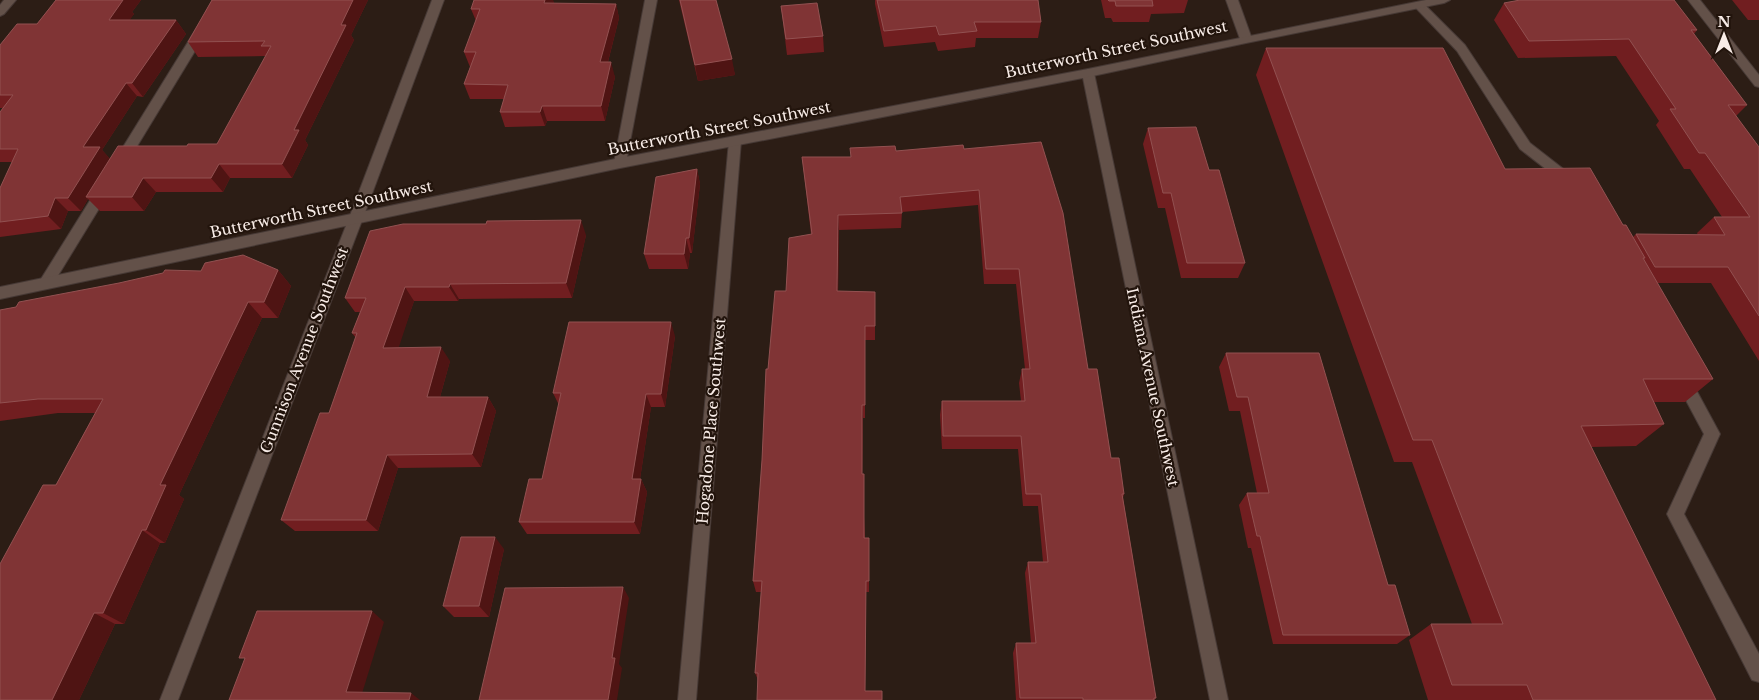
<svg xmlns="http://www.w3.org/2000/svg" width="1759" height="700" font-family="'Libre Baskerville',serif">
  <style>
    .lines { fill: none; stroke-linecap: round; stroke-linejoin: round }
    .service-casing { stroke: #463935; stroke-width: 2 }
    .minor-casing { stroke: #463935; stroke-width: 2 }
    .tertiary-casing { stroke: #463935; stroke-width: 2 }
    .service { fill: #635149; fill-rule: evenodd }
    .minor { fill: #635149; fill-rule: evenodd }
    .tertiary { fill: #635149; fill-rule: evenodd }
    .wall { fill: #711e20 }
    .shaded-wall { fill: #4f1413 }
    .building { fill: #803435; stroke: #925151 }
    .labels { text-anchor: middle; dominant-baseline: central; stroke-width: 4.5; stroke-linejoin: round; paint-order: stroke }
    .street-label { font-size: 15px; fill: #f8ece7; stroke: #22140c }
  </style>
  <rect width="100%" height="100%" fill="#2c1d15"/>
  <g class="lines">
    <g class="service-casing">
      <g id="service">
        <path d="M214,0H226L125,166H115L114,163L115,160Z"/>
        <path d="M1419,2L1423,3L1465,45L1530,143L1575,178L1577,181L1575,184H1565L1520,149L1457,51L1415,7L1413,5L1415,3Z"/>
        <path d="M104,184L109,186L111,189L51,287L46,289L41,287L39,283L41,279L99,186Z"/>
        <path d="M1682,372L1687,373L1720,434L1684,514L1759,654V682L1752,680L1667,514L1704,434L1674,378L1677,373Z"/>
      </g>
    </g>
    <g class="minor-casing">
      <g id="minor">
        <path d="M4,0H16L4,14L0,16V5Z"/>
        <path d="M432,0H444L363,218L178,700H160L349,218Z"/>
        <path d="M645,0H657L626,163L625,166H615L614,163Z"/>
        <path d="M1226,0H1238L1252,39L1250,42H1242L1240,39Z"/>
        <path d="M1688,0H1700L1759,75V87L1755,86Z"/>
        <path d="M1088,69L1094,73L1228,700H1210L1082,73Z"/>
        <path d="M735,137L740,138L741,141L696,700H678L729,141L730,138Z"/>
      </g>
    </g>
    <g class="tertiary-casing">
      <path id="tertiary" d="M1426,0H1450L1444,3L1246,43L1088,77L620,168L0,299V287L620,158L1088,69Z"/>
    </g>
    <use href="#service" class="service"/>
    <use href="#minor" class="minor"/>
    <use href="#tertiary" class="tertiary"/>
  </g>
  <g class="wall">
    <path d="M56,0H141L132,12L134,14L129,20H176L186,34L143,97L137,96L102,150L110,159L187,146L217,144L266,56L198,57L188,42L212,0H368L351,35L354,40L305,140L308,145L292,178H230L223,192H156L144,211H100L88,199L81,211H68L61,229L0,237V188L12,162H0V112L3,108H0V45L37,24Z"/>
    <path d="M679,0H716L735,75L698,81Z"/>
    <path d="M875,0H1038L1041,22L1038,38H976L975,47L938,51L935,42L884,47L875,4Z"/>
    <path d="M1101,0H1188L1184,13L1151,14L1149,22H1113L1111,18H1105Z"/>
    <path d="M1732,0H1759V20H1748Z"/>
    <path d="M554,2V3L616,4L619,18L608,62L615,77L605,121H547L545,126L505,127L500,112L504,99H470L464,84L470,67L464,52L476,21L471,9Z"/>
    <path d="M1504,3L1697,30L1694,34L1747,105L1736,116L1759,147V361L1711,283H1657L1713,379L1685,402H1654L1664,424L1636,446L1591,447L1716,700H1428L1409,640L1431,624H1472L1412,462H1394L1256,75L1266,48L1505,169L1623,225L1633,237L1636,234L1698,235L1697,233L1714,217H1722L1690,169H1684L1656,125L1659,121L1616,56L1518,58L1494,20Z"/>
    <path d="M781,6L823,36L824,52L787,55Z"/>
    <path d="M1148,128L1209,170L1245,263L1238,278H1181L1165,208H1158L1143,144Z"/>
    <path d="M964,149L1088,369L1111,458L1124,494L1123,498L1156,698L1154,700H1016L1013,653L1016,643H1031L1025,573L1028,562H1043L1038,506H1023L1018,449H942L940,415L942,401H1021L1019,383L1022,369H1025L1016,284H984L978,205L902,212L901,228L839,230L838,291L875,292V340H865V418H863L862,474L865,538H869V592H866L865,691L882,700L758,680L755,673L761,592H756L753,581L762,460L768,369L786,291L811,234L802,157H850L896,151Z"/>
    <path d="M697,169L700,184L692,253H690L688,269H649L644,254Z"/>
    <path d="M586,235L572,298L459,299L458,301H414L398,347L450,361L440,397H488L496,411L481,467L398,468L378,531H295L281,520L329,413L356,338L352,333L360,312H355L345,298Z"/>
    <path d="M278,270L291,286L278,318H262L179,495L184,499L165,543H160L124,624H115L79,700H0L56,485L95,413H58L0,421V310L201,271Z"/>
    <path d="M675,336L665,407H651L640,479H641L647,492L640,534H527L519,522L542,479L559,405L553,393Z"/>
    <path d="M1226,353L1388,585L1410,635L1397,644H1273L1251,548H1248L1239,505L1247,493H1257L1240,411H1229L1219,367Z"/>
    <path d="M504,549L489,617H454L443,606Z"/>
  </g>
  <g class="shaded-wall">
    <path d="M121,0H141L132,12L134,14L120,34L109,20Z"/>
    <path d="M353,0H368L351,35L354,40L305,140L308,145L292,178L282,164L294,130L341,25Z"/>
    <path d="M544,0H553L554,2L549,18L544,3Z"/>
    <path d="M616,4L619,18L604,77L600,62Z"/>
    <path d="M176,20L186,34L143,97L132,83Z"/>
    <path d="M732,59L735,75L698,81L695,65Z"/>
    <path d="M611,62L615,77L605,121L601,106Z"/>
    <path d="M126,83L137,96L102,150L112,161L86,197L88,199L81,211L68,198L83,147Z"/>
    <path d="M542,106L547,121L545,126L540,112Z"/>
    <path d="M219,164L230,178L223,192L211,178Z"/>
    <path d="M697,169L700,184L692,253L689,238Z"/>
    <path d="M143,178L156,192L144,211L132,197Z"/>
    <path d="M55,198L68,211L61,229L48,216Z"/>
    <path d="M838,215L839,230L838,306L837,291Z"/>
    <path d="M581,220L586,235L572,298L566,283Z"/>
    <path d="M686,238L690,253L688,269L684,254Z"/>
    <path d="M278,270L291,286L278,318L264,302Z"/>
    <path d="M450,284L459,299L458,301L449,287Z"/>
    <path d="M405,287L414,301L394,362L383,348Z"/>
    <path d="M248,302L262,318L179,495L184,499L165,543L146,530L160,485Z"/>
    <path d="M671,322L675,336L665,407L661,394Z"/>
    <path d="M441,347L450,361L436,411L427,397Z"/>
    <path d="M646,394L651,407L638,492L632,479Z"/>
    <path d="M488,397L496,411L481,467L472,454Z"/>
    <path d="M862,405L863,418L862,487Z"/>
    <path d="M387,455L398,468L378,531L366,520Z"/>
    <path d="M641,479L647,492L640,534L634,522Z"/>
    <path d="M142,530L160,543L124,624L103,613Z"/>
    <path d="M495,537L504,549L489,617L479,606Z"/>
    <path d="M623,587L629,598L619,664L622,668L617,700H608L612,658Z"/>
    <path d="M372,611L384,622L360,700L346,692Z"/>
    <path d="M94,613L115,624L79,700H52Z"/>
    <path d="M411,693L420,700H409Z"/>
  </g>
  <g class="building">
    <path d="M56,0H123L109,20H176L132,83H126L83,147H100L68,198H55L48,216L0,222V188L18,149H0V112L13,95H0V45L17,24H37Z"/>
    <path d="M212,0H353L341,25H346L294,130H299L282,164H219L211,178H143L132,197H86L118,146H187L188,144H217L271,46H261L265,41L188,42Z"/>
    <path d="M474,0H545L544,3L616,4L600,62H611L601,106H542L540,112H500L508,85L464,84L476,52H464L480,9H471Z"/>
    <path d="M680,0H716L732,59L695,65Z"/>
    <path d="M877,0H1038L1041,22H974L977,31L939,35L936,26L884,31Z"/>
    <path d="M1108,0H1152L1153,6H1116L1115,1H1109Z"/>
    <path d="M1520,0H1674L1697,30H1691L1747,105H1728L1759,147V316L1728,267H1655L1636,234L1725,235L1714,217H1750L1705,153H1699L1670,109H1676L1629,39L1529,41L1504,3Z"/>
    <path d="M817,3L823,36L786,39L781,6Z"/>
    <path d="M1266,48H1443L1505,169L1590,168L1623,225H1626L1645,258H1643L1713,379H1643L1664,424L1581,426L1716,700H1533L1527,685H1452L1431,624H1503L1432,440H1413Z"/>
    <path d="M1196,127L1209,170H1219L1245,263H1187L1171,193H1163L1148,128Z"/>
    <path d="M1041,142L1063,213L1088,369H1097L1111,458H1119L1124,494H1122L1156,698H1154V700H1083V698H1020L1016,643H1036L1028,562H1048L1041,494H1026L1021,436H943L942,401H1025L1022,369H1030L1019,269H986L979,190L900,197L902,213L838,215L837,291L875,292V326H865V405H862V474H864V538H869V581H866L865,691H882V700H757L758,673H755L762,581H753L762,460L766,369H768L775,291H786L789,238L812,234L802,157H851L850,148L895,146L896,151L963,145L964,149Z"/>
    <path d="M697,169L689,238H686L684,254H644L656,177Z"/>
    <path d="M581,220L566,283L450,284L449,287H405L383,348L441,347L427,397H488L472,454L387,455L366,520H281L320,413H329L357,333H352L366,298H345L370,231L403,224H486L487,221Z"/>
    <path d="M243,255L278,270L264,302H248L160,485H166L146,530H142L103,613H94L52,700H0V564L43,485H56L103,399H38L0,403V310L16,307L19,302L119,283L163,273L165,270L201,271L205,263Z"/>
    <path d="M569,322H671L661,394H646L632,479H641L634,522H519L529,479H542L561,393H553Z"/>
    <path d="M1226,353H1319L1388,585H1395L1410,635H1283L1260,536H1257L1247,493H1269L1248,397H1237Z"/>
    <path d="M461,537H495L479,606H443Z"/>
    <path d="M623,587L612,658H615L608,700H479L505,588Z"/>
    <path d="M257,611H372L346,692L411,693L409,700H229L245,658H239Z"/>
  </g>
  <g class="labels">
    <g class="street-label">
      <text transform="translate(1116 49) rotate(-12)">Butterworth Street Southwest</text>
      <text transform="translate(719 128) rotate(-11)">Butterworth Street Southwest</text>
      <text transform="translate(321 209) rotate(-12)">Butterworth Street Southwest</text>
      <text transform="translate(304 350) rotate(-69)">Gunnison Avenue Southwest</text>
      <text transform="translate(1153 387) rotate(78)">Indiana Avenue Southwest</text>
      <text transform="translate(711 421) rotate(-85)">Hogadone Place Southwest</text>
    </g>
  </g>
  <g transform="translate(1724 35)" stroke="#22140c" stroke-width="4" paint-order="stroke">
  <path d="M0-4L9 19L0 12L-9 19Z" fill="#f8ece7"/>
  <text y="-8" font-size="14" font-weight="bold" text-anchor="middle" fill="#f8ece7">N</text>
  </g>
</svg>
